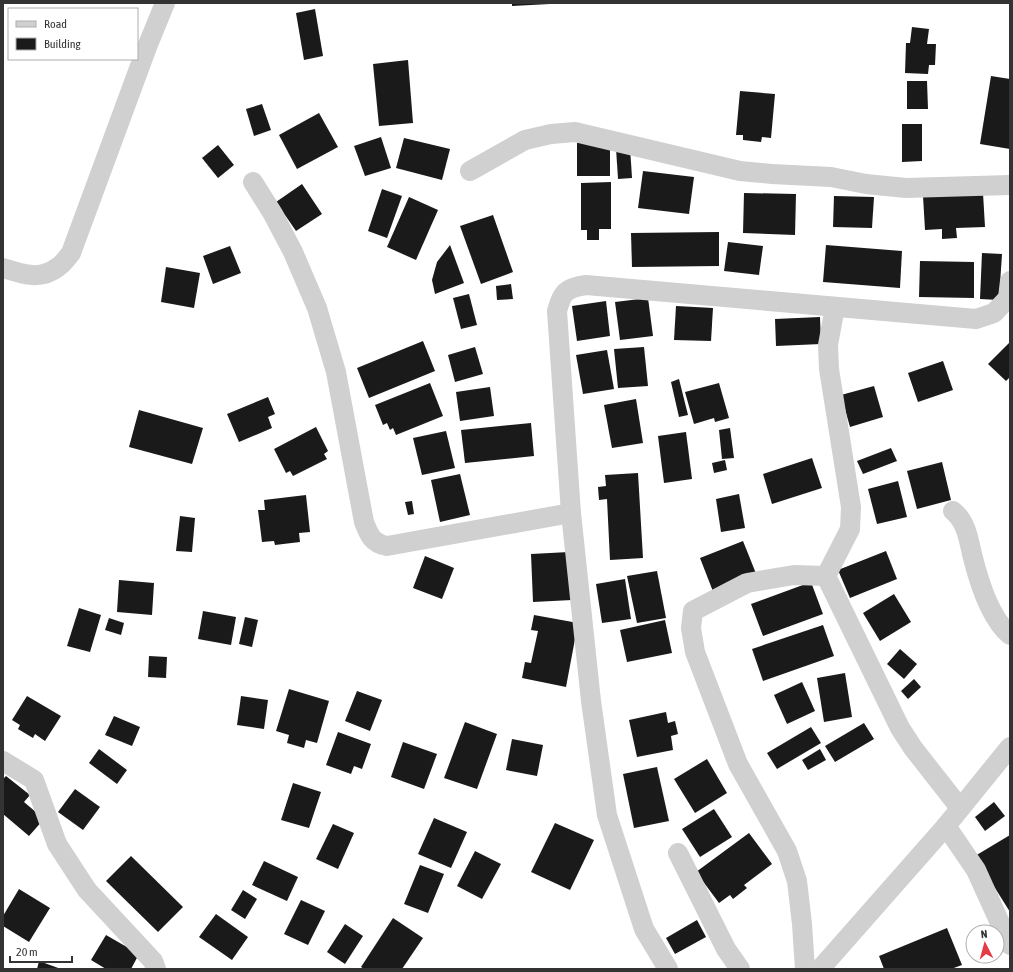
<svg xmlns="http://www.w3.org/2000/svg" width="1013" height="972" font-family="'Asap Condensed',sans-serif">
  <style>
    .building { fill: #1a1a1a }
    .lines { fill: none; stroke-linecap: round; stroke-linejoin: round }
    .minor { stroke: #d0d0d0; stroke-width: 20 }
  </style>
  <rect width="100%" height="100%" fill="#fff"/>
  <g class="building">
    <path d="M512,3H550V4L512,6Z"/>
    <path d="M315,9L323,56L304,60L296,13Z"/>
    <path d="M912,27L929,29L927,44H936L935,65H929L928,74L905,73L906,43H910Z"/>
    <path d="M408,60L413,123L379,126L373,64Z"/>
    <path d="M991,76L1010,79V149L980,144Z"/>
    <path d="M907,81H927L928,109H907Z"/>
    <path d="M740,91L775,94L771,138L762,137L761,142L743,140V135H736Z"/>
    <path d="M262,104L271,130L254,136L246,109Z"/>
    <path d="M319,113L338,147L297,169L279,135Z"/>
    <path d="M902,124H922V161L902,162Z"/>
    <path d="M381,137L391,168L365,176L354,146Z"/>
    <path d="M404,138L450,149L442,180L396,168Z"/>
    <rect x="577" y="143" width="33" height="33"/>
    <path d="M218,145L234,165L218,178L202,158Z"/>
    <path d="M630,147L632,178L618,179L616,148Z"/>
    <path d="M643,171L694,177L689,214L638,208Z"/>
    <path d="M611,182V229H599V240H587V230H581V183Z"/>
    <path d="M302,184L322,214L296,231L276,202Z"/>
    <path d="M382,189L402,196L387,238L368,231Z"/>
    <path d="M744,193L796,194L795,235L743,233Z"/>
    <path d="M983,193L985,227L956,228L957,238L942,239V229L925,230L923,196Z"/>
    <path d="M834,196L874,197L872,228L833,227Z"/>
    <path d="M409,197L438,210L416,260L387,247Z"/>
    <path d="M493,215L513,272L481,284L460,226Z"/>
    <path d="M719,232V266L632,267L631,233Z"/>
    <path d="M728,242L763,246L759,275L724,271Z"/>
    <path d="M450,245L464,283L435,294L432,280L437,262Z"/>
    <path d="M826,245L902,251L900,288L823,282Z"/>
    <path d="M230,246L241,273L213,284L203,256Z"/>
    <path d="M982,253L1002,254L999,300L980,299Z"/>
    <path d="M920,261L974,262V298L919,297Z"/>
    <path d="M166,267L200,273L194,308L161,302Z"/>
    <path d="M511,284L513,299L497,300L496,286Z"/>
    <path d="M469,294L477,325L461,329L453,298Z"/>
    <path d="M648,298L653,336L620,340L615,302Z"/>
    <path d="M606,301L610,336L577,341L572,306Z"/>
    <path d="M676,306L713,308L711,341L674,340Z"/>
    <path d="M820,317L821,344L776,346L775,319Z"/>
    <path d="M423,341L435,371L369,398L357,368Z"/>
    <path d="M1010,342V377L1006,381L988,364Z"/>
    <path d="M475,347L483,374L455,382L448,355Z"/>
    <path d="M644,347L648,386L618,388L614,349Z"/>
    <path d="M607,350L614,389L583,394L576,355Z"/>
    <path d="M943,361L953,390L918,402L908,373Z"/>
    <path d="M679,379L688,415L679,417L671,382Z"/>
    <path d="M430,383L443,416L396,435L393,428L390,430L387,423L383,425L375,405Z"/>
    <path d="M719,383L729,418L715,422L714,418L694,424L685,392Z"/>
    <path d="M874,386L883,417L850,427L841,395Z"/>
    <path d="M490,387L494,416L460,421L456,392Z"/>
    <path d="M268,397L275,414L268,417L272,428L239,442L227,414Z"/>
    <path d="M636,399L643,443L612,448L604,405Z"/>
    <path d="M139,410L203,428L192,464L129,447Z"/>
    <path d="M531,423L534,456L465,463L461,430Z"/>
    <path d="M316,427L328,451L324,454L327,459L293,476L290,471L286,473L274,449Z"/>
    <path d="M730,428L734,458L722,459L719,430Z"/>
    <path d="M446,431L455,468L422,475L413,438Z"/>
    <path d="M686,432L692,479L664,483L658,436Z"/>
    <path d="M891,448L897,461L863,474L857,461Z"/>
    <path d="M812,458L822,488L772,504L763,474Z"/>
    <path d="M725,460L727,470L714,473L712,463Z"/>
    <path d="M942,462L951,500L917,509L907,471Z"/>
    <path d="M638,473L643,558L610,560L607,499L599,500L598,487L606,486L605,475Z"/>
    <path d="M460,474L470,515L440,522L431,480Z"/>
    <path d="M898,481L907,517L877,524L868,489Z"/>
    <path d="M739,494L745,528L721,532L716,499Z"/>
    <path d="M306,495L310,532L299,533L300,542L275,545L274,541L262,542L258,510H265L264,500Z"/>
    <path d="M412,501L414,514L408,515L405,502Z"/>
    <path d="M180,516L195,518L192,552L176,551Z"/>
    <path d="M743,541L757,576L714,594L700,558Z"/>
    <path d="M886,551L897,579L850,598L838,570Z"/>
    <path d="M569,552L572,600L533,602L531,554Z"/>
    <path d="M425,556L454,568L442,599L413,588Z"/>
    <path d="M657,571L666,618L637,623L627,576Z"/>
    <path d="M625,579L631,619L602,623L596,584Z"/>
    <path d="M119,580L154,583L152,615L117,612Z"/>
    <path d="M811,582L823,614L763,636L751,604Z"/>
    <path d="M894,594L911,622L880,641L863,613Z"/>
    <path d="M79,608L101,615L90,652L67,646Z"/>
    <path d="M203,611L236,617L231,645L198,639Z"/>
    <path d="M534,615L578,623L566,687L522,678L525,662L531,663L538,631L531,630Z"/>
    <path d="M245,617L258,620L252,647L239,644Z"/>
    <path d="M109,618L124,623L121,635L105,630Z"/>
    <path d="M665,620L672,653L627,662L620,630Z"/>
    <path d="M823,625L834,656L763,681L752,649Z"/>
    <path d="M900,649L917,664L904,679L887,664Z"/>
    <path d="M149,656L167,657L166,678L148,677Z"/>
    <path d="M845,673L852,717L824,722L817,678Z"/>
    <path d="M914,679L921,687L908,699L901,691Z"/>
    <path d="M802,682L815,711L787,724L774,695Z"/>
    <path d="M289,689L329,701L317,743L306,740L304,748L287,743L289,735L276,731Z"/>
    <path d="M357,691L382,700L370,731L345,721Z"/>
    <path d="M27,696L61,716L45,741L35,734L33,738L18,729L20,725L12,720Z"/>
    <path d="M241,696L268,700L264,729L237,725Z"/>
    <path d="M666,712L668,723L675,721L678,734L671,736L673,750L637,757L629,720Z"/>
    <path d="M114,716L140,727L132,746L105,735Z"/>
    <path d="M465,722L497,734L477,789L444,778Z"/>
    <path d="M864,723L874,739L835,762L825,746Z"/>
    <path d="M811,727L821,743L777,769L767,753Z"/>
    <path d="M338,732L371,744L362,769L354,766L351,774L326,765Z"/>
    <path d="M512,739L543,745L537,776L506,770Z"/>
    <path d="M403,742L437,754L424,789L391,777Z"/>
    <path d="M99,749L127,770L117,784L89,763Z"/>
    <path d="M820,749L826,760L808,770L802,760Z"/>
    <path d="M707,759L727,793L695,813L674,779Z"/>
    <path d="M657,767L669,821L634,828L623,774Z"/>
    <path d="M6,776L30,795L24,802L44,819L29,836L3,814V779Z"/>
    <path d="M293,783L321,792L309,828L281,820Z"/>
    <path d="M75,789L100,807L83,830L58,812Z"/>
    <path d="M994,802L1005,816L985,831L975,817Z"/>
    <path d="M714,809L732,837L700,857L682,829Z"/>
    <path d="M434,818L467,832L451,868L418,854Z"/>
    <path d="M555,823L594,840L570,890L531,872Z"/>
    <path d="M333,824L354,833L338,869L316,859Z"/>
    <path d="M749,833L772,864L744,885L747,888L733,899L730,895L719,903L696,872Z"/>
    <path d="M1010,835V912L975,856Z"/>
    <path d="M475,851L501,864L482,899L457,886Z"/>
    <path d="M131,856L183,907L158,932L106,881Z"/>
    <path d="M264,861L298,877L287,901L252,885Z"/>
    <path d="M420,865L444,874L428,913L404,904Z"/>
    <path d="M19,889L50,908L29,942L3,926V916Z"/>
    <path d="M243,890L257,899L245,919L231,910Z"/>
    <path d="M301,900L325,911L308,945L284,934Z"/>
    <path d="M216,914L248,937L232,960L199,937Z"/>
    <path d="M393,918L423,938L402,969H364L361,967Z"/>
    <path d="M697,920L706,937L675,954L666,938Z"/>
    <path d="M345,924L363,936L345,964L327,952Z"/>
    <path d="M947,928L962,965L951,969H884L879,956Z"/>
    <path d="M106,935L139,954L131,969H106L91,960Z"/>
    <path d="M39,961L61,969H37Z"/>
  </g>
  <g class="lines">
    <g class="minor">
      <path d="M470,171L525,140L551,134L575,132L740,171L772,174L831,177L866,184L906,188L1010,185"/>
      <path d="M253,182L273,214L293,252L317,308L336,372L364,522C369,535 372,543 387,546L571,513"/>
      <path d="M3,268C22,274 40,281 58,267C63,264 67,258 71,253L147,47L165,3"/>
      <path d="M835,307L828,345L829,369L851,507L850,529L826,576L900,728L913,748L960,808"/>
      <path d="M953,511C967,522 969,542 973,558C979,582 990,618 1010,635"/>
      <path d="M3,761L34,780L57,844L87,890L153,961L156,969"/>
      <path d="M946,826L976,870L1010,945"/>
      <path d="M678,853L726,949L740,969"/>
      <path d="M668,969L644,929L607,815L591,701L571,513L557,311C562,292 566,288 586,285L976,319L994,313L1008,298L1010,281"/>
      <path d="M805,969L802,924L797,881L787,851L738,764L695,652L691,628L693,611L747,583L794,575L826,576"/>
      <path d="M820,969L946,826L1010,747"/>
    </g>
  </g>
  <rect width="1013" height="972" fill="none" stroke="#333333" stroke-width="8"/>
  <rect x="8" y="8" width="130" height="52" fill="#ffffff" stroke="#adadad"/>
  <rect x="16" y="21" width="20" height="6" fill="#d0d0d0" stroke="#adadad"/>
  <text x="44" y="28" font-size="12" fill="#333333">Road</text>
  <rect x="16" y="38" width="20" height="12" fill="#1a1a1a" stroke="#adadad"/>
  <text x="44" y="48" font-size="12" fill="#333333">Building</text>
  <g transform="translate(985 944) rotate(354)"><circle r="19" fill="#ffffff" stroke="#adadad"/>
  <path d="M0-3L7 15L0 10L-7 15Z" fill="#e63946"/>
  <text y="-6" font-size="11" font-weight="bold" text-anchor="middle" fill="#333333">N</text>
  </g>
  <path d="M10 956v6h62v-6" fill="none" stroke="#333333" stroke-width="2"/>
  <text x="16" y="956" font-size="12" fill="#333333" stroke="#ffffff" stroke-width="3" paint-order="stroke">20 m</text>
</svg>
